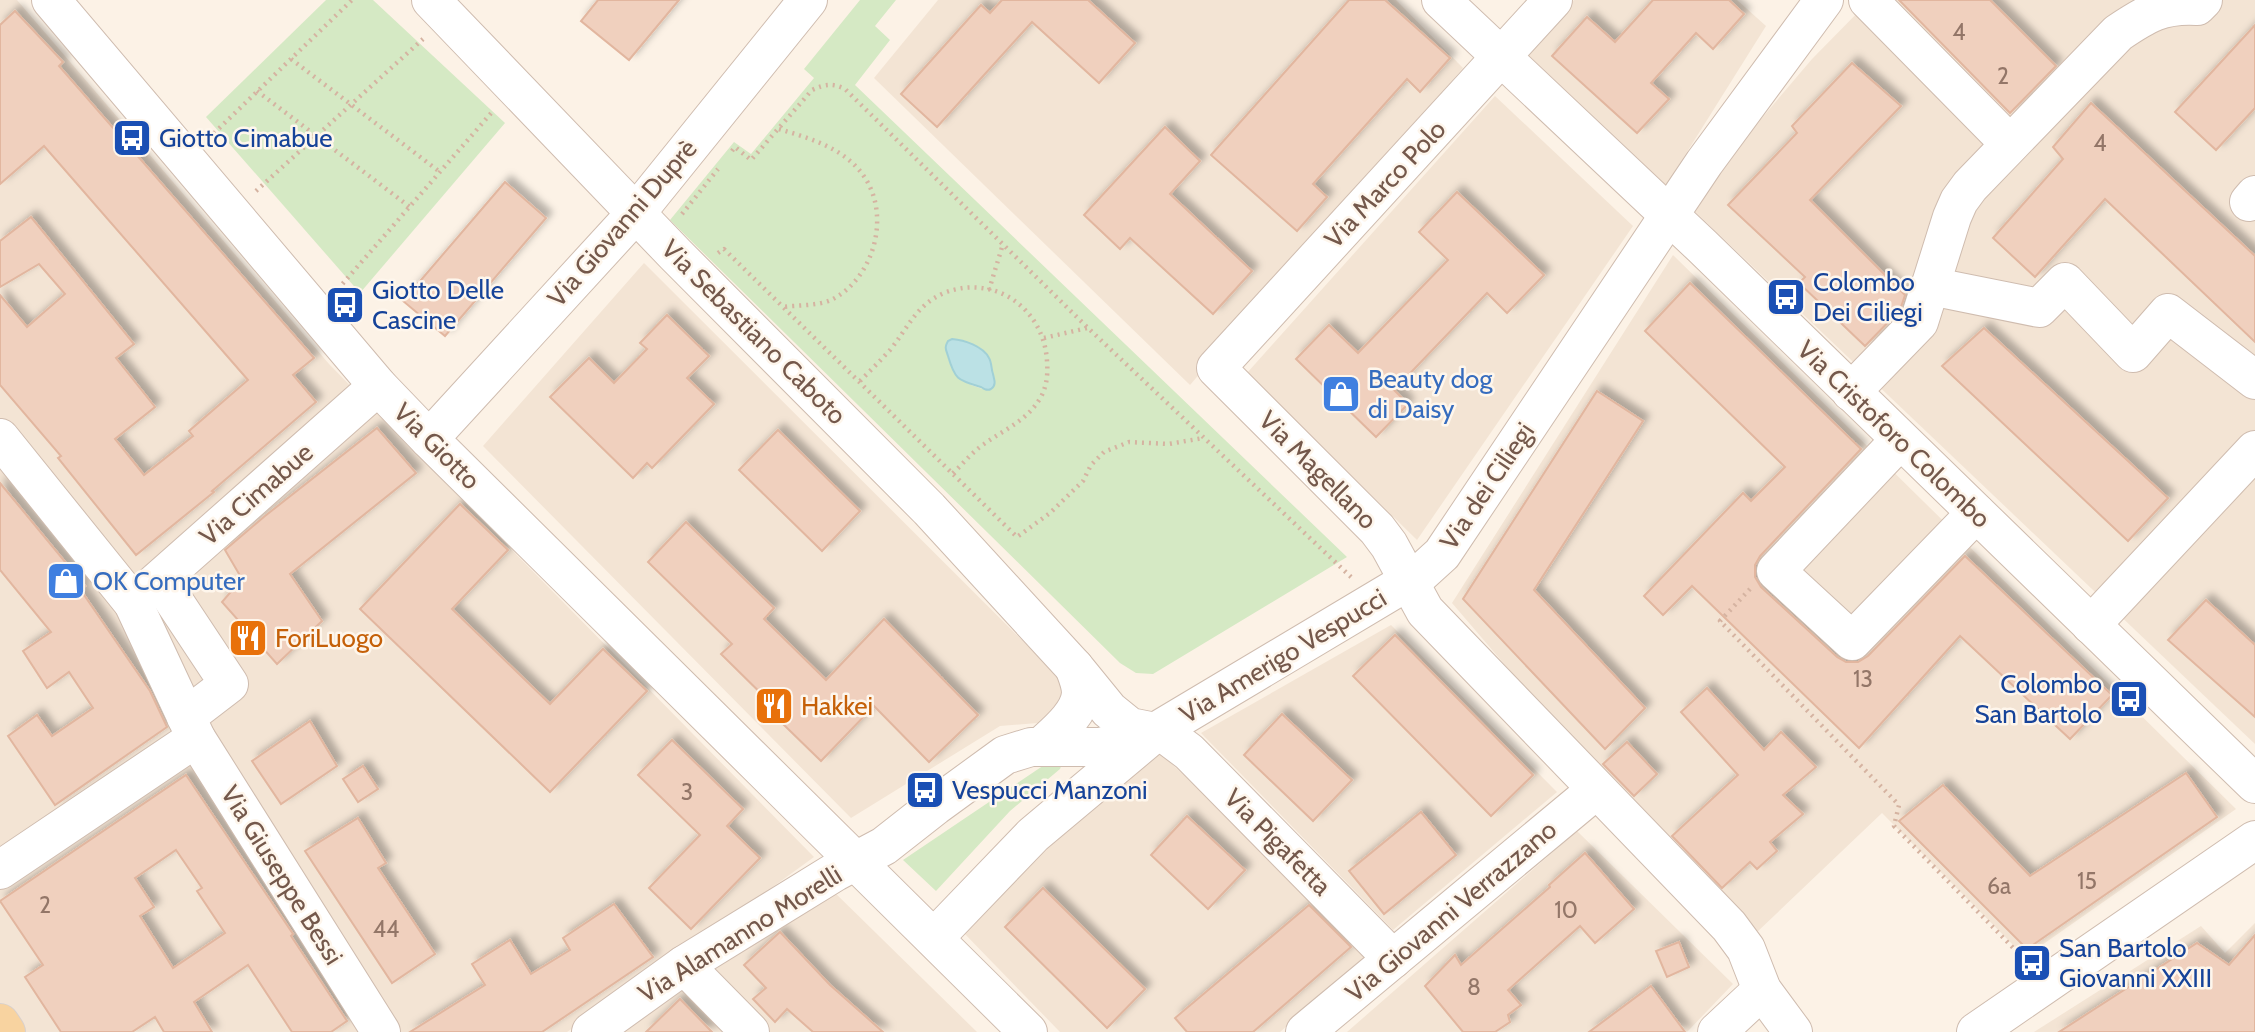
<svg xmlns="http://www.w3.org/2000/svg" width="2255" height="1032" font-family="Cabin,sans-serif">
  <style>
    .residential { fill: #f3e4d4 }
    .green { fill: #d5e9c4; fill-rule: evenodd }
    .water { fill: #bbe1e5; stroke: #a1d0d6; stroke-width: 2 }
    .building { fill: #f0d0be; stroke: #e2b69f; stroke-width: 2; fill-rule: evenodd; filter: url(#shadow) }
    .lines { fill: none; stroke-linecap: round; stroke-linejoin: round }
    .minor-casing { stroke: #cfbcaf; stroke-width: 40 }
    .major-casing { stroke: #d8d0cd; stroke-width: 40 }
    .path { stroke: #d5b3a1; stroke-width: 4.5; stroke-dasharray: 2 5; stroke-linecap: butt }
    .minor { stroke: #fff; stroke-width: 38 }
    .major { stroke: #f8d3a0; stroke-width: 38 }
    .labels { text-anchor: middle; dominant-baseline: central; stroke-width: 5; stroke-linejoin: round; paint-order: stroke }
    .number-label { font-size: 23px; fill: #937668 }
    .transit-label { font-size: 26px; fill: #164399; stroke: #fef6ec; text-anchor: start }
    .street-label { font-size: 26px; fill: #74584b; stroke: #fef6ec }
    .shop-label { font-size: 26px; fill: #366cbe; stroke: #fef6ec; text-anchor: start }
    .food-label { font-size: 26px; fill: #c56008; stroke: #fef6ec; text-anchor: start }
  </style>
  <defs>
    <filter id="shadow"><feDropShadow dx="6" dy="-6" stdDeviation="3.5" flood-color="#0004"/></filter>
  </defs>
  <rect width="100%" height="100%" fill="#fcf2e6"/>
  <g class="residential">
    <path d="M0,0H17L329,364L814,857L675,958L567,1032H0Z"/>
    <path d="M938,0H1396L1463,68L1190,385L874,78Z"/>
    <path d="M1574,0H1737L1766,26L1665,187L1520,60Z"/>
    <path d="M1870,0H2255V744L1688,205L1812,59Z"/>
    <path d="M1495,96L1633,226L1417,540L1247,373Z"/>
    <path d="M1673,255L2236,809L2025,957L1882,813L1756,933L1601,777L1452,603Z"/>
    <path d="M644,263L1100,718L1000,726L851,818L483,446Z"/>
    <path d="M1391,625L1557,792L1393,930L1201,733Z"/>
    <path d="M1159,752L1298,882L1366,958L1280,1032H1060L962,931L1051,839Z"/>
    <path d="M1577,831L1733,984L1687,1032H1347Z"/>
    <path d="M829,887L977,1032H613Z"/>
    <path d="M2255,923V1032H2034L2201,926L2225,953Z"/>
  </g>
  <g class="green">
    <path d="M326,0H373L505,123L360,293L206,117Z"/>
    <path d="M860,0H896L875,26L890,40L855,85L1347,557L1153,674L1136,673L1120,663L670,220L734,142L751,154L814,78L804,69ZM957,339L979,347L991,365L994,378L983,389L971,385L950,364L946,351Z"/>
    <path d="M1056,757L1062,764L1060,769L1010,811L936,891L903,860Z"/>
  </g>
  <path class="water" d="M952,339C964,340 983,346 989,358C992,363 991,369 993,374C994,379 997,385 991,389C987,391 984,389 981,387C958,380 955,380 948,356C946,349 944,348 948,341Z"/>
  <g class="building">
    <path d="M598,0H679L629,60L581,21Z"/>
    <path d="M1002,0H1088L1135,43L1099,83L1032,22L937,127L901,94L981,5L990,13Z"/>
    <path d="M1349,0H1385L1450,58L1420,92L1407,79L1313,184L1327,197L1297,231L1211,155Z"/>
    <path d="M1653,0H1729L1744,14L1713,49L1696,33L1651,83L1669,99L1637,133L1552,56L1587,17L1615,42Z"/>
    <path d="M1899,0H1990L2056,66L2010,113Z"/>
    <path d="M15,11L63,62L59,66L314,358L293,375L316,402L212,491L214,492L136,555L58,458L61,456L0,385V295L27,327L65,294L39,264L0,287V241L31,217L134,344L116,358L155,407L115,439L144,475L193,436L189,431L248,380L44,146L0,184V25Z"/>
    <path d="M2255,25V108L2216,150L2175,112Z"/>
    <path d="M1852,63L1901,106L1810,200L1905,295L1900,310L1865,346L1799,283L1805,277L1728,205L1797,133L1792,126Z"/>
    <path d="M2091,103L2255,256V342L2105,199L2035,277L1993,238L2063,159L2053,147Z"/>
    <path d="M1165,127L1200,161L1170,194L1252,271L1213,314L1130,238L1120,249L1084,215Z"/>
    <path d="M505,182L546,218L445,336L403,301Z"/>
    <path d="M1457,192L1544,275L1507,313L1487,293L1394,390L1408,404L1376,437L1296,359L1329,325L1358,353L1448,260L1419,232Z"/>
    <path d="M1690,283L1861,449L1760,556L1755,565V577L1761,587L1837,657L1846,662H1858L1868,656L1965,556L2112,695L2070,739L1960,636L1859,748L1692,586L1663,615L1644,596L1743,493L1751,501L1785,467L1645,331Z"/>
    <path d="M667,315L709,356L687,378L714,404L652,468L647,463L633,478L550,397L589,358L614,383L647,349L640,343Z"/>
    <path d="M1984,328L2168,498L2128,541L1942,366Z"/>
    <path d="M1597,391L1643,421L1534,590L1645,708L1605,749L1463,599Z"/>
    <path d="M377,428L416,473L290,574L322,621L277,664L222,602L242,579L225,550L265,516Z"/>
    <path d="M778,430L860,511L822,551L739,470Z"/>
    <path d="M0,483L85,586L80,589L150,691L167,727L55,805L8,736L37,715L52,736L93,708L69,672L47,688L23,651L51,632L0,570Z"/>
    <path d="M460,504L508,550L452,609L550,704L603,649L647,691L550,792L360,609Z"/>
    <path d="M686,522L774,608L764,619L826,680L884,619L978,715L929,762L874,706L821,761L783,724L788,720L721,654L732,644L648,562Z"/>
    <path d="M2206,600L2255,645V717L2168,640Z"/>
    <path d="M1395,635L1533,775L1491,816L1353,676Z"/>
    <path d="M1707,688L1764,750L1781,732L1816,767L1783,795L1803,814L1770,842L1777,851L1757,869L1750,862L1722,888L1672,836L1738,775L1681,712Z"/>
    <path d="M1282,714L1352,780L1313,821L1244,755Z"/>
    <path d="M310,721L337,766L281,804L252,761Z"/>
    <path d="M672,740L743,809L727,826L760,858L691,929L649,888L700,835L638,775Z"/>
    <path d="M1627,742L1657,774L1634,796L1603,764Z"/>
    <path d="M363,766L378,789L358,802L343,779Z"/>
    <path d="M2186,773L2217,817L2027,949L1899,821L1943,785L2030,876Z"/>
    <path d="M186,775L293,934L291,936L347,1021L331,1032H292L248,965L194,1002L212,1032H164L155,1017L132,1032H61L25,977L43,965L0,901ZM176,850L202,888L197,891L225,933L173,968L140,916L154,907L135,878Z"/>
    <path d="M1421,812L1456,855L1384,914L1349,871Z"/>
    <path d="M1187,816L1245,870L1208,909L1151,855Z"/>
    <path d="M358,818L386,863L378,868L435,954L392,983L305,851Z"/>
    <path d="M1585,853L1634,909L1595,943L1580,926L1508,990L1521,1005L1508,1015L1510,1022L1495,1032H1463L1425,986L1455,955L1461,965L1550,887L1549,885Z"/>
    <path d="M1043,888L1145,989L1107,1028L1005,927Z"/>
    <path d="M614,904L653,957L542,1032H410L485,985L472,964L510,940L531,974L570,950L563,938Z"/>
    <path d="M1309,905L1351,947L1253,1032H1187L1175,1018Z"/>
    <path d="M780,932L830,985L883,1032H813L787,1009L775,1022L753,999L766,988L744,965Z"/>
    <path d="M2255,935V1032H2059L2197,943L2229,965Z"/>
    <path d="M1679,942L1689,967L1667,977L1656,951Z"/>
    <path d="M1651,986L1685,1032H1589Z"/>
    <path d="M680,999L712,1032H646Z"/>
  </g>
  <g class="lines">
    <g class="minor-casing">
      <g id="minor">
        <path d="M51,0L378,386L429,439L1028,1032"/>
        <path d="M431,0L675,254L929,509L1074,667L1109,710L1130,727L1165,734L1189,752L1393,959"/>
        <path d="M1441,0L1702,246L2255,784"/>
        <path d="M1553,0L1216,368L1377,529L1389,545L1425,611L1729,926L1746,949L1762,990L1793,1032"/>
        <path d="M1868,0L2010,144"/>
        <path d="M2249,202L2255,195"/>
        <path d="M1930,286L2039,308L2065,282L2133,353L2168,313L2255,380"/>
        <path d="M1851,392L1919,322L1952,217L1959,201L1970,186L2118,33C2146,14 2162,4 2197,6L2203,0"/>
        <path d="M0,438L133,603L196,738L381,1032"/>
        <path d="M429,439L636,213L808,0"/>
        <path d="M1900,440L1776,571L1852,641L1976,513"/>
        <path d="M160,580L229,684L186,717"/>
        <path d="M133,603L378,386"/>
        <path d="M2091,625L2255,450"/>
        <path d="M1042,746C1056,733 1080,714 1081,693C1081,684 1077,675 1074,667"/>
        <path d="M0,870L196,738"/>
        <path d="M934,938L1033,835L1157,731L1420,574L1442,554L1704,163L1824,0"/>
        <path d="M684,965L750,1032"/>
        <path d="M591,1032L684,965L835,872L884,846L935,806L1005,755L1031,747H1100L1145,735"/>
        <path d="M1305,1032L1596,790"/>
        <path d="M1717,1032L1762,990"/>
        <path d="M1976,1032L2255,840"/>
      </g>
    </g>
    <g class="major-casing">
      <path id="major" d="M0,1023L6,1032"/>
    </g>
    <g class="path">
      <path d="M291,59L440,172"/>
      <path d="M257,91L410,207"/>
      <path d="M779,129C809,138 844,148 863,175C892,215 874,279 831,300C817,306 798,305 783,307"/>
      <path d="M209,138L352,0"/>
      <path d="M732,151L735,147L751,160L812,90C825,84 833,83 845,89L1088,328L1351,577"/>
      <path d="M256,191L423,39"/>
      <path d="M682,214L718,169"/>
      <path d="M718,253L724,249L1017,537L1050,513L1083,481L1091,465L1104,452L1129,442L1169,444L1203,438"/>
      <path d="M338,289L493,111"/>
      <path d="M989,290L1003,244"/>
      <path d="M1044,338L1087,328"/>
      <path d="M860,381C870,371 880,361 890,350C908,328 916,305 944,293C995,273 1044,309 1047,361C1048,374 1047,385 1041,397C1027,421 1005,429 984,444C972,452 963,464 952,474"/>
      <path d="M1750,589L1720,621L1899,805L1894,826L2024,959"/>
    </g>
    <use href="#minor" class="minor"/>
    <use href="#major" class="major"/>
  </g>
  <defs>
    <g id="bus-square" transform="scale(2.0125)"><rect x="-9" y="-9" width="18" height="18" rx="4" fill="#1a4fb4" stroke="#fef6ec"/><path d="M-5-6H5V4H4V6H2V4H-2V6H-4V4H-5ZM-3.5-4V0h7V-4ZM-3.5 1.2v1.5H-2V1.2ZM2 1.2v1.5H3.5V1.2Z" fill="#fff"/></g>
    <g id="shop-square" transform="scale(2.0125)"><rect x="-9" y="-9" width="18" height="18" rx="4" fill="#3f7fe0" stroke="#fef6ec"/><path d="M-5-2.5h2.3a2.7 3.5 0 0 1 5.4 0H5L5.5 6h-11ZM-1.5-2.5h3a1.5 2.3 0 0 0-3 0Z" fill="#fff"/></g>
    <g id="restaurant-square" transform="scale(2.0125)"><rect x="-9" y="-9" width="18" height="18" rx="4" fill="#e8710a" stroke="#fef6ec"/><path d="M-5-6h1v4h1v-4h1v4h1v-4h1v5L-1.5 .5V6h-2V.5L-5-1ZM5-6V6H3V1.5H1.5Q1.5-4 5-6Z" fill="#fff"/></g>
  </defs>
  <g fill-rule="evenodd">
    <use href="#bus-square" x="132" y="138"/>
    <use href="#bus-square" x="1786" y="297"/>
    <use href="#bus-square" x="345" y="305"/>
    <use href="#shop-square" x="1341" y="394"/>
    <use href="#shop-square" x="66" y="581"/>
    <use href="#restaurant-square" x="248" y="638"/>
    <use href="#bus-square" x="2129" y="699"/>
    <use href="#restaurant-square" x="774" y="706"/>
    <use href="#bus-square" x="925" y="790"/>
    <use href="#bus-square" x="2032" y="963"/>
  </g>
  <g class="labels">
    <g class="number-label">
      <text x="1959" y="32">4</text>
      <text x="2003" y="76">2</text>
      <text x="2100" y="143">4</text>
      <text x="1863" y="679">13</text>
      <text x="687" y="792">3</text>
      <text x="2087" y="881">15</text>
      <text x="1999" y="886">6a</text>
      <text x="45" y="905">2</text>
      <text x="1566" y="910">10</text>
      <text x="386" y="929">44</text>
      <text x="1474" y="987">8</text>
    </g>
    <g class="transit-label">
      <text x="159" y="138">Giotto Cimabue</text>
      <text x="1813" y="282">Colombo<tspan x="1813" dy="30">Dei Ciliegi</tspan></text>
      <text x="372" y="290">Giotto Delle<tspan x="372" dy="30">Cascine</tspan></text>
      <text x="2102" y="684" text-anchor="end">Colombo<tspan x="2102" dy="30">San Bartolo</tspan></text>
      <text x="952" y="790">Vespucci Manzoni</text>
      <text x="2059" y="948">San Bartolo<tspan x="2059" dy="30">Giovanni XXIII</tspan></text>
    </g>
    <g class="street-label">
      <text transform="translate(1385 184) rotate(-47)">Via Marco Polo</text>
      <text transform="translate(622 223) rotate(-49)">Via Giovanni Duprè</text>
      <text transform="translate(754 332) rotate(45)">Via Sebastiano Caboto</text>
      <text transform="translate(1894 434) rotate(44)">Via Cristoforo Colombo</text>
      <text transform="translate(437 446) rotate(45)">Via Giotto</text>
      <text transform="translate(1318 470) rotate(45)">Via Magellano</text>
      <text transform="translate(1487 486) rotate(-56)">Via dei Ciliegi</text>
      <text transform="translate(256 494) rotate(-41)">Via Cimabue</text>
      <text transform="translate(1283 656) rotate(-31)">Via Amerigo Vespucci</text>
      <text transform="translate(1278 842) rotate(45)">Via Pigafetta</text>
      <text transform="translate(282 875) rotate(58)">Via Giuseppe Bessi</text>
      <text transform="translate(1451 911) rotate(-40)">Via Giovanni Verrazzano</text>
      <text transform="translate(740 934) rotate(-32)">Via Alamanno Morelli</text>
    </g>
    <g class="shop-label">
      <text x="1368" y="379">Beauty dog<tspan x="1368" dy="30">di Daisy</tspan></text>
      <text x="93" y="581">OK Computer</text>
    </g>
    <g class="food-label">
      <text x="275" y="638">ForiLuogo</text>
      <text x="801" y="706">Hakkei</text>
    </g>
  </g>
</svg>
